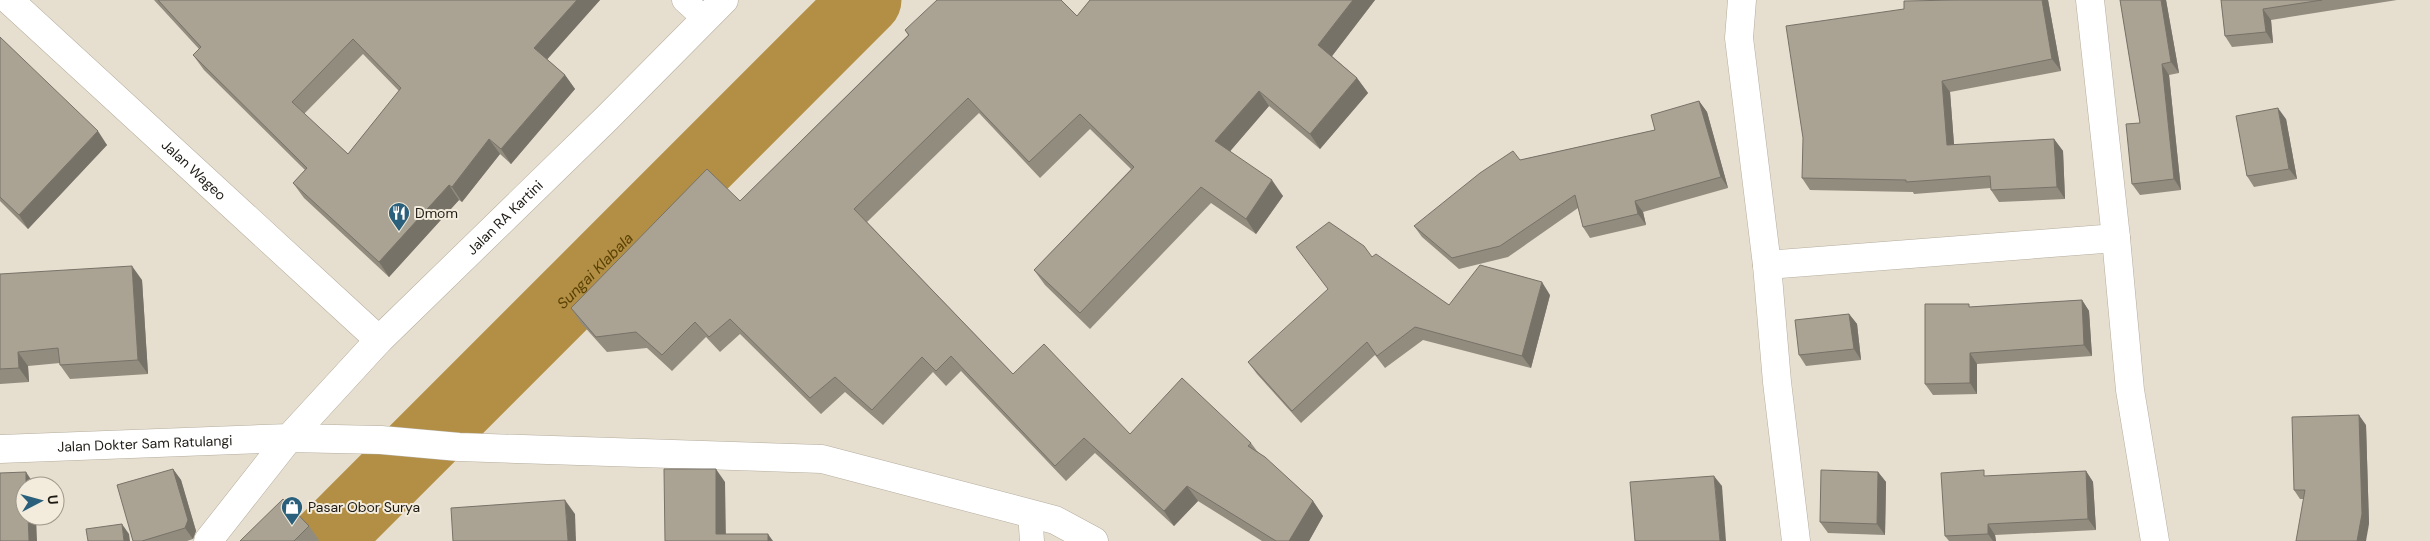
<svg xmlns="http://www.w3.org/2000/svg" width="2430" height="541" font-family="'DM Sans',sans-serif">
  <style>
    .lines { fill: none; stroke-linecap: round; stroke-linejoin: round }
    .river { stroke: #b28f45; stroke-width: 71 }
    .lane-casing { stroke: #b5ad9e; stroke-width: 25 }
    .street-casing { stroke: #b5ad9e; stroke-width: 29 }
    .secondary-casing { stroke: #b5ad9e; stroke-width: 29 }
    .lane { stroke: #fff; stroke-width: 24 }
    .street { stroke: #fff; stroke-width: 28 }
    .secondary { stroke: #fff; stroke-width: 28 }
    .wall { fill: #928c7f; fill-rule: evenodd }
    .shaded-wall { fill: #777268 }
    .building { fill: #aaa394; stroke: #777268; fill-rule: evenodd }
    .labels { text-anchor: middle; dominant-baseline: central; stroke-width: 4; stroke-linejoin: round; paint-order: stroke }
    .street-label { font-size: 14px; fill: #1e1b15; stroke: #f3ebdb }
    .poi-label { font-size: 14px; fill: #1e1b15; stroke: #f3ebdb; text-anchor: start }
    .water-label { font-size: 15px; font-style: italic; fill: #5a4103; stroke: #f3ebdb }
  </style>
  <rect width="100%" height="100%" fill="#e6dece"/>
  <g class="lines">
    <path class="river" id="s1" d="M325,541L866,0"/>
    <g class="lane-casing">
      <g id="lane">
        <path d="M684,0L705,19"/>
        <path d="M1030,513L1032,541"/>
      </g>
    </g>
    <g class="street-casing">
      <g id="street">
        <path id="s2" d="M9,0L379,340"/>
        <path d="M1742,0L1739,38L1767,265L1777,382L1796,541"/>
        <path d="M2090,0L2116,238L2130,390L2155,541"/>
        <path d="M1767,265L2116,238"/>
        <path d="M208,541L289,438L381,440L459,447L822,459L1055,520L1094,541"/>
      </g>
    </g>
    <g class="secondary-casing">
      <g id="secondary">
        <path id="s3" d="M0,449L289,438L379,340L607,118L724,0"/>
      </g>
    </g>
    <use href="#lane" class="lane"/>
    <use href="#street" class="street"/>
    <use href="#secondary" class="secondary"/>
  </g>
  <g class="wall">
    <path d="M154,0H600L547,59L565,75L575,89L511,164L500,154L462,202L459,200L389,277L304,198L293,183L305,170L204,70L193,55L199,49ZM363,54L399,91L348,154L304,114Z"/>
    <path d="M1090,0H1375L1332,56L1357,78L1368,93L1320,149L1269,106L1230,151L1283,196L1256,234L1211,203L1090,329L1045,285L1034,270L1131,169L1090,129L1040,178L979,113L867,222L1013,374L1130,434L1251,443L1257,451L1313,501L1323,516L1309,541H1262L1198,501L1174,526L1095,453L1066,481L961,371L946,386L933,372L883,425L845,392L821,414L740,334L720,352L706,337L672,371L647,348L607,352L581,323L571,308L740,201L908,35L905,30L1077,16Z"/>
    <path d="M2048,0L2061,71L1950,92L1954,145L2054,139L2063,151L2065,199L1999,202L1991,190V188L1914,194L1913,192L1810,190L1802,178L1904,9Z"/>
    <path d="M2120,0H2166L2179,73L2169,75L2181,190L2140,195L2132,184L2140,123Z"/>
    <path d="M2221,0H2397L2271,20L2273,43L2232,47L2225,36Z"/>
    <path d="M0,37L107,145L28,229L0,201Z"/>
    <path d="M1699,101L1707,112L1728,188L1643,212L1646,225L1590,238L1583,227L1578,208L1508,257L1459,269L1422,237L1414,226L1520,160L1655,130Z"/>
    <path d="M2286,119L2297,179L2254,187L2247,176Z"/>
    <path d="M1372,257L1449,305L1550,295L1531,368L1423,340L1385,368L1375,355L1301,423L1257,374L1248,362Z"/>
    <path d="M0,274L142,280L148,374L70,379L60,365V363L28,366L29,382L0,384Z"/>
    <path d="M2082,300L2089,311L2092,356L1977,364V394L1933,395L1925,384L1972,307Z"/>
    <path d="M1849,314L1857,324L1861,360L1806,366L1799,355Z"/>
    <path d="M2366,425L2369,524L2303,499H2300L2294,490Z"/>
    <path d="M173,469L181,480L196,531L193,539L187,541H133Z"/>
    <path d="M2086,471L2093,482L2096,530L1995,535L1996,541H1949L1945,536L1987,476Z"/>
    <path d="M1878,472L1886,482L1885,535L1828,533L1820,522Z"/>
    <path d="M309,526L319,540L318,541H240Z"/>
  </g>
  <g class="shaded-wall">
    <path d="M577,0H600L544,63L534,48Z"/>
    <path d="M1353,0H1375L1329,60L1318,45Z"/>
    <path d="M2042,0H2048L2061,71L2052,59Z"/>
    <path d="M2161,0H2166L2179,73L2171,62Z"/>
    <path d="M2263,9L2271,20L2273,43L2266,32Z"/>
    <path d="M2162,64L2169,75L2181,190L2174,179Z"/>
    <path d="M565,75L575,89L511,164L501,149Z"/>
    <path d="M1357,78L1368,93L1320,149L1310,134Z"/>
    <path d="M1942,81L1950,92L1955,157L1947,145Z"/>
    <path d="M1259,91L1269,106L1226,156L1215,141Z"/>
    <path d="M1699,101L1707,112L1728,188L1721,177Z"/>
    <path d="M2278,108L2286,119L2297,179L2289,169Z"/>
    <path d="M98,131L107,145L28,229L19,215Z"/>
    <path d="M489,139L500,154L462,202L452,187Z"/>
    <path d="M2054,139L2063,151L2065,199L2057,187Z"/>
    <path d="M1272,180L1283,196L1256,234L1246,219Z"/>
    <path d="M449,185L459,200L389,277L379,262Z"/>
    <path d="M1635,201L1643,212L1646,225L1638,214Z"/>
    <path d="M132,266L142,280L148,374L138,360Z"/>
    <path d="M1542,282L1550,295L1531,368L1522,356Z"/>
    <path d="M2082,300L2089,311L2092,356L2084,345Z"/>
    <path d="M1849,314L1857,324L1861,360L1854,349Z"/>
    <path d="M18,352L28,366L29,382L19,368Z"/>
    <path d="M1970,353L1977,364V394L1970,383Z"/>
    <path d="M2359,415L2366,425L2369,524L2366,541H2357Z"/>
    <path d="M173,469L181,480L196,531L193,539L185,528Z"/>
    <path d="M716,469L725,482L726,541L716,534Z"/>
    <path d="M2086,471L2093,482L2096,530L2088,519Z"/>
    <path d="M26,472L34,484V486H26Z"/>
    <path d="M1878,472L1886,482L1885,535L1877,524Z"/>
    <path d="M1714,476L1722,486L1726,541H1720Z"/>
    <path d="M1187,486L1198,501L1174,526L1164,511Z"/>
    <path d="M565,500L575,514L576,541H568Z"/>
    <path d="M1313,501L1323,516L1309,541H1289Z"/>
    <path d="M28,516H36L37,541H29Z"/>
    <path d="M122,524L129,534L130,541H124Z"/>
    <path d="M1988,524L1995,535L1996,541H1993L1988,534Z"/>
    <path d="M768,534L773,541H768Z"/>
  </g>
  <g class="building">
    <path d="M158,0H577L534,48L565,75L501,149L489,139L452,187L449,185L379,262L293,183L307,168L193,55L201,47ZM353,39L401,88L348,154L292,102Z"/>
    <path d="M937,0H1061L1077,16L1090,0H1353L1318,45L1357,78L1310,134L1259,91L1215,141L1272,180L1246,219L1201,187L1080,313L1034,270L1134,167L1080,114L1029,162L968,98L854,209L1013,374L1044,344L1130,434L1182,378L1251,443L1248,446L1265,457L1313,501L1289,541H1276L1187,486L1164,511L1084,438L1055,466L951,356L936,371L922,357L872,410L835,377L810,398L730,319L709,337L695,322L662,355L636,332L596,337L571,308L707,169L740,201L909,35L905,30Z"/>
    <path d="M1958,0H2042L2052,59L1942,81L1947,145L2054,139L2057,187L1991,190L1990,176L1906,182V180L1802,178L1803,138L1786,26L1904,9V1Z"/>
    <path d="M2120,0H2161L2171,62L2162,64L2174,179L2132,184L2126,124L2140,123Z"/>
    <path d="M2221,0H2322L2263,9L2266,32L2225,36Z"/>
    <path d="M0,37L98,131L19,215L0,197Z"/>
    <path d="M1699,101L1721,177L1635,201L1638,214L1583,227L1575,195L1500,246L1452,258L1414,226L1480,173L1513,151L1520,160L1655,130L1651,115Z"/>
    <path d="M2278,108L2289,169L2247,176L2236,116Z"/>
    <path d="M1329,222L1364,246L1372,257L1376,254L1449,305L1480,265L1542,282L1522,356L1415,327L1377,356L1367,342L1292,411L1248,362L1328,289L1296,247Z"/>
    <path d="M132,266L138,360L60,365L58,348L18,352L19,368L0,369V274Z"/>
    <path d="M2082,300L2084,345L1970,353V383L1925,384V304H1969V307Z"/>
    <path d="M1849,314L1854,349L1799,355L1795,320Z"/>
    <path d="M2359,415L2362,514L2357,541H2296L2305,490H2294L2292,417Z"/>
    <path d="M173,469L188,520L185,528L142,541H133L117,485Z"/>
    <path d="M664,469H716V534H768V541H665Z"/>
    <path d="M1821,470L1878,472L1877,524L1820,522Z"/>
    <path d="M1984,470V476L2086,471L2088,519L1988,524V534L1945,536L1941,473Z"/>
    <path d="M26,472V486H25V516H28L29,541H0V473Z"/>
    <path d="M1714,476L1720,541H1635L1630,482Z"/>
    <path d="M283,499L309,526L294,541H240Z"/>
    <path d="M565,500L568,541H453L451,508Z"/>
    <path d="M122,524L124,541H88L86,529Z"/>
  </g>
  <defs>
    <g id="restaurant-pin" transform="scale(1.125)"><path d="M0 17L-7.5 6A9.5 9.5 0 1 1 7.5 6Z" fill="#2a607b" stroke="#f3ebdb"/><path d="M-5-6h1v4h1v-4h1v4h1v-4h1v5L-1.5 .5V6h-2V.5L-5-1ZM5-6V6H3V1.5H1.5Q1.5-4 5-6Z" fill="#fff"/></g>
    <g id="shop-pin" transform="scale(1.125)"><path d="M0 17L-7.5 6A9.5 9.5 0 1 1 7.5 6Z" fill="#2a607b" stroke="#f3ebdb"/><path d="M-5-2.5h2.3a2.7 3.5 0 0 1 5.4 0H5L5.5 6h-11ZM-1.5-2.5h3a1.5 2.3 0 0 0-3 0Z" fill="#fff"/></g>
  </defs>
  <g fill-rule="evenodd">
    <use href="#restaurant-pin" x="399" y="213"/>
    <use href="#shop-pin" x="292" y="507"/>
  </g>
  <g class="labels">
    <g class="street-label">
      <text stroke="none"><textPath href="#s2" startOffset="251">Jalan Wageo</textPath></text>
      <text stroke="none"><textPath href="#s3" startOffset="598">Jalan RA Kartini</textPath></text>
      <text stroke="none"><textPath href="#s3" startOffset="145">Jalan Dokter Sam Ratulangi</textPath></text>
    </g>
    <g class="poi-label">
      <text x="415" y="213">Dmom</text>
      <text x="308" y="507">Pasar Obor Surya</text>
    </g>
    <g class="water-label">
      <text stroke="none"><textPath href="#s1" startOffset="382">Sungai Klabala</textPath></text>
    </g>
  </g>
  <g transform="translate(40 501) rotate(84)"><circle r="24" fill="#f3ebdb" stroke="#9e988c"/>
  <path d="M0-4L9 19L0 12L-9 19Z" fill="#2a607b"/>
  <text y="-8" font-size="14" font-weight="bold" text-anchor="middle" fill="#1e1b15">U</text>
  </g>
</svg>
